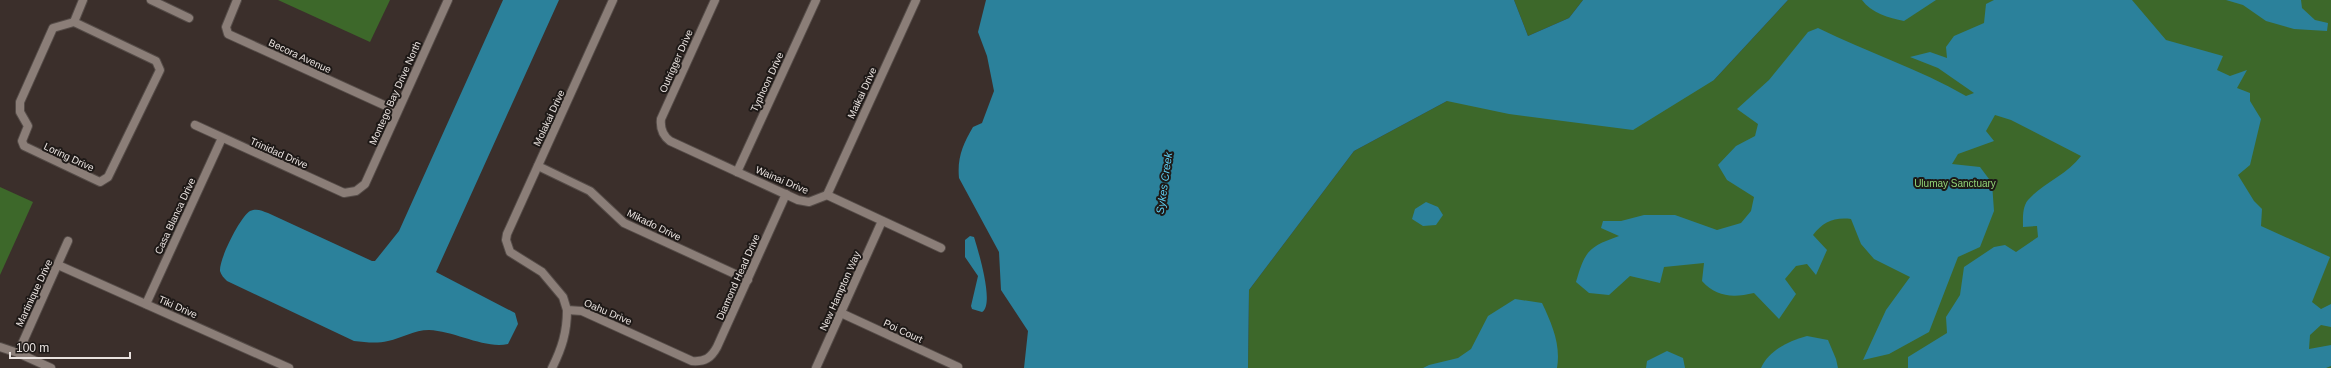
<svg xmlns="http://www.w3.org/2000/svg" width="2331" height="368" font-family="Arial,sans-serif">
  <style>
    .green { fill: #3d682a }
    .water { fill: #2b819b }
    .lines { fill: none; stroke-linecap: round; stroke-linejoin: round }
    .minor-casing { stroke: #554c48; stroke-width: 10 }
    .minor { stroke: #8b7e78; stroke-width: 8 }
    .labels { text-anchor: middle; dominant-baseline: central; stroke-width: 4; stroke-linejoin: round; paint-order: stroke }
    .street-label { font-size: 10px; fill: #e9e2df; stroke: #1e1917 }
    .park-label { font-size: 10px; fill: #91d376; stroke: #1e1917 }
    .water-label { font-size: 11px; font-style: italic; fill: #5ecef2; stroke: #1e1917 }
  </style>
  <rect width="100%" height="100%" fill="#3b2f2b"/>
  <g class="green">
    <path d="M278,0H390L370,42Z"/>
    <path d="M1514,0H1583L1569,18L1528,36Z"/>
    <path d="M1788,0H2331V368H1248L1249,290L1354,151L1447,101L1714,80Z"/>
    <path d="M0,187L33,202L0,275Z"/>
  </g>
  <g class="water">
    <path d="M503,0H559L436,272L515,313L518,324L508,344C484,349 455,331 429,330C414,330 402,338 388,341C376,344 365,342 354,341L227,281C224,278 221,275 220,271C219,259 240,217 250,211C257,208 262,211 268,213L372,261H375L399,231Z"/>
    <path d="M986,0H1514L1528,36L1569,18L1583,0H1788L1714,80L1633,130L1509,114L1447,101L1354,151L1249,290L1248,368H1024L1028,331L1001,290L999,252L959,178C957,158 963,144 973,127L982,123L994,91L987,56L978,32Z"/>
    <path d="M1862,0H1936L1904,21C1889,18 1871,13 1862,0Z"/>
    <path d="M1994,0H2132L2166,40L2223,56L2217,70L2230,76L2247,70L2237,88L2250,93V101L2261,119L2250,165L2238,175L2254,201L2262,209L2261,226L2330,257L2312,302L2321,309L2331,304V327L2321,325L2310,335L2309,349L2331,345V366L2326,368H1908V357L1947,333L1946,317L1960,295L1964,267L1994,247L2005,245L2016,252L2038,237L2037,226L2023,227C2023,219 2022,207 2028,200C2043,183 2067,175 2081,156L2011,120L1995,115L1986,131L1994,141L1958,154L1952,164L1980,167L1992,183L1994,211L1980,247L1958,257L1929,332L1889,354L1863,360L1886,310L1910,277L1874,259L1861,244L1851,219C1834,217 1823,222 1813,235L1827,250L1816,275L1807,264L1796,266L1785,279L1796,294L1779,319L1754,293C1733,298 1716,297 1702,281L1704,263L1664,267L1660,283L1630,276L1609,295L1589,293L1576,282C1585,251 1588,247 1619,236L1601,228L1603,221H1621L1644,215H1675L1717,230L1741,223L1751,211L1754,197L1727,180L1718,165L1736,146L1755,136L1758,124L1737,109L1769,80L1808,32L1818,28C1867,52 1919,69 1966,96L1974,93L1938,68L1910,57L1930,52L1947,58L1946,47L1954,36L1984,23L1986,4Z"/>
    <path d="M2226,0H2301L2302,8L2315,20L2328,23L2327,31L2294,29L2266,21L2243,5Z"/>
    <path d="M1426,202L1438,207L1443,215L1436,225L1423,226L1412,219L1415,209Z"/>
    <path d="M970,236L974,237C978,250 995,305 982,312L972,309L971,306L978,276L965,257V240Z"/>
    <path d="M1515,299L1542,303C1552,324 1561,345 1557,368H1423L1429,365L1458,358L1471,349L1488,316Z"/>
    <path d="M1807,336L1828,340L1836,359L1838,368H1761C1769,350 1789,341 1807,336Z"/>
    <path d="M1667,351L1683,358L1685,368H1646L1647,361Z"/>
  </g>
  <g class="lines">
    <g class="minor-casing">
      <g id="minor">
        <path d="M151,0L189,18"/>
        <path d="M237,0L226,27L228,34L397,111"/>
        <path d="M613,0L507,234L506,240L510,252L542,272L563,297L567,310L582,311L692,361C705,362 711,358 717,347L786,194"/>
        <path d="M715,0L661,119C660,128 662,135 670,141L798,200L809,202L827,195L941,248"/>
        <path d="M74,22L156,61L160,70L108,177L100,182L24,146L22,141L28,126L20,112V102L53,28Z"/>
        <path d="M74,22L83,0"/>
        <path d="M195,125L344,193L356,191L365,184L448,0"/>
        <path d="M538,166L590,191L624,223L748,280"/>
        <path d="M737,172L816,0"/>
        <path d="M827,195L916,0"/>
        <path d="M58,265L289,368"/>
        <path d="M146,304L222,138"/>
        <path d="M841,313L958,367"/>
        <path d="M0,347L18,353L51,368"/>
        <path d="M18,353L68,241"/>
        <path d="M552,368C562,348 567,332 567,310"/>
        <path d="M816,368L882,221"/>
      </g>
    </g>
    <use href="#minor" class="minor"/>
  </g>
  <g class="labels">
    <g class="street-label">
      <text transform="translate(300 56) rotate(25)">Becora Avenue</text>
      <text transform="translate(676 61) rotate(-66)">Outrigger Drive</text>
      <text transform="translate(767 82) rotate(-65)">Typhoon Drive</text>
      <text transform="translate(395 93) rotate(-66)">Montego Bay Drive North</text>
      <text transform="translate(862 93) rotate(-65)">Maikai Drive</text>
      <text transform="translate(549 118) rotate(-65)">Molakai Drive</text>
      <text transform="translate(279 153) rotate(24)">Trinidad Drive</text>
      <text transform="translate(69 157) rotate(25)">Loring Drive</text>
      <text transform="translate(782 180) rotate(23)">Wainai Drive</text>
      <text transform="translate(175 216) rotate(-65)">Casa Blanca Drive</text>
      <text transform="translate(654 225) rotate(26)">Mikado Drive</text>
      <text transform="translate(738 277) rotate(-66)">Diamond Head Drive</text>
      <text transform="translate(840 291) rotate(-66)">New Hampton Way</text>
      <text transform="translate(34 293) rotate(-65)">Martinique Drive</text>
      <text transform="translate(178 307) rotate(24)">Tiki Drive</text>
      <text transform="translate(608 312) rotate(23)">Oahu Drive</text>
      <text transform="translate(903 331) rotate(25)">Poi Court</text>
    </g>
    <g class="park-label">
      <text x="1955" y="183">Ulumay Sanctuary</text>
    </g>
    <g class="water-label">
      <text transform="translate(1164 183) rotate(-82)">Sykes Creek</text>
    </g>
  </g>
  <path d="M10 352v6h120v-6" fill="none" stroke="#e9e2df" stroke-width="2"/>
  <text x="16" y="352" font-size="12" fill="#e9e2df" stroke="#1e1917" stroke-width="3" paint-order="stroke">100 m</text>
</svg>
